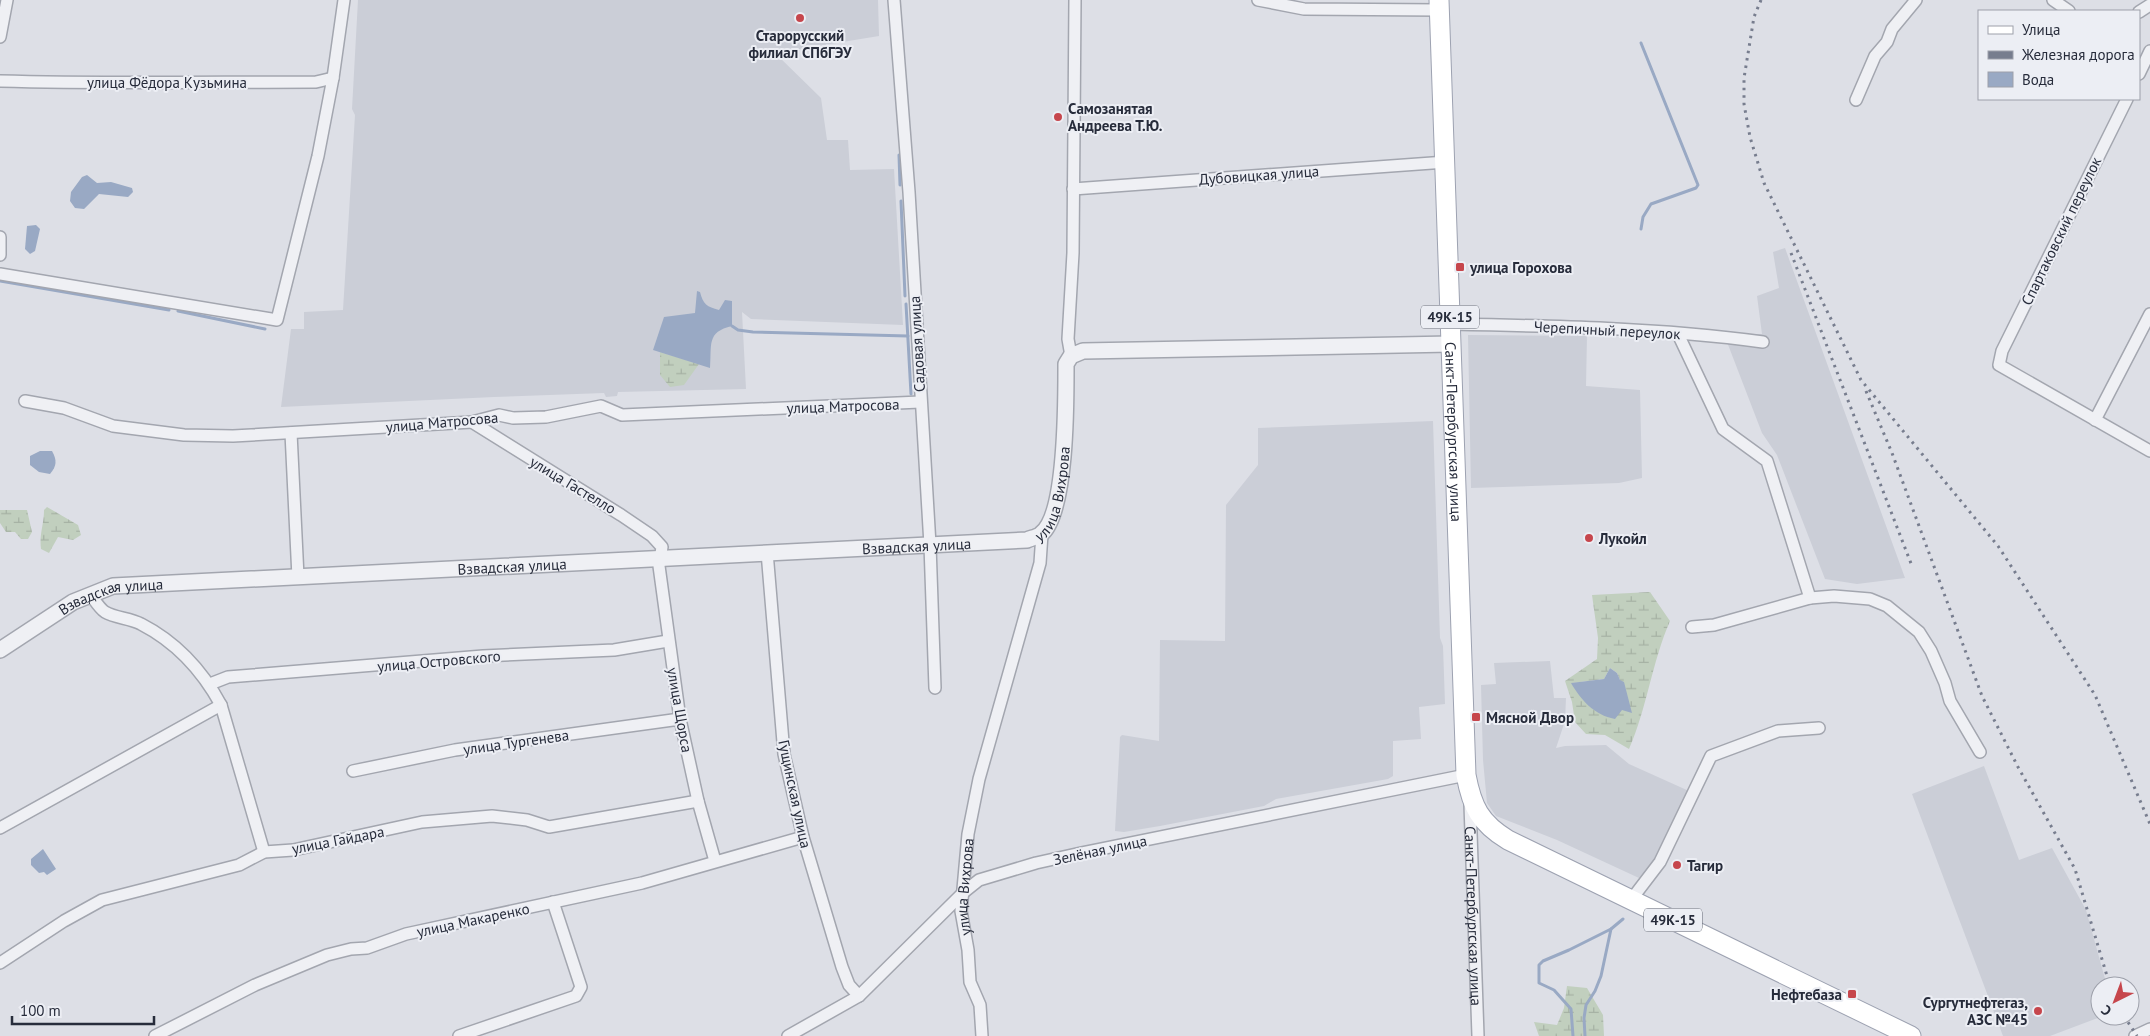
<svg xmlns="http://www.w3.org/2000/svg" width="2150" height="1036" font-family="'PT Sans',sans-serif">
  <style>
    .built { fill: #cbced7 }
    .wetland { fill: url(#wetland-marsh); fill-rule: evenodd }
    .water { fill: #99a9c4 }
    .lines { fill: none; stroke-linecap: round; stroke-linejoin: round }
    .stream { stroke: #99a9c4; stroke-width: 3 }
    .minor-casing { stroke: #a3a6af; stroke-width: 14 }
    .tertiary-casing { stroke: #a3a6af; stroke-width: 18 }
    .primary-casing { stroke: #9da2b1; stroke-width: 21 }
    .minor { stroke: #eff0f4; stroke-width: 11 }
    .tertiary { stroke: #eff0f4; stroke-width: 15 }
    .primary { stroke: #fff; stroke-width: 19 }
    .rail { stroke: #777d8e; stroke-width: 3; stroke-dasharray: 2.5 5; stroke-linecap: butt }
    .poi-dot { fill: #c6464c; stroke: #eceef4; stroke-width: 2 }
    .labels { text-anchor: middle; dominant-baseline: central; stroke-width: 4; stroke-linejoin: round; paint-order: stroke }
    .shield { fill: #eceef4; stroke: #626672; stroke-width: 1 }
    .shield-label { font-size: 14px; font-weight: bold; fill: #272c3b }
    .poi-label { font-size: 15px; font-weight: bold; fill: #272c3b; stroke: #eceef4; text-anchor: start }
    .street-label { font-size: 15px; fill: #272c3b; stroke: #eceef4 }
  </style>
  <defs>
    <pattern id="wetland-marsh" width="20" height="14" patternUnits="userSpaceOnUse" patternTransform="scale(1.25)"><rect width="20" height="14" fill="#c1cfbe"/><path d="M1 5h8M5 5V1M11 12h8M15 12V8" fill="none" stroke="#a6b2a4"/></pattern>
  </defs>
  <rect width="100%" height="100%" fill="#dddfe6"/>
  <g class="built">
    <path d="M358,0H878L879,36L775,53L821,98L827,140H848L850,170L894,169L903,325L751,319L742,312L746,389L618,392L617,396L606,397L604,393L494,397L281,407L291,329H304V312L343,310L355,115L352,109Z"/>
    <path d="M1785,248L1905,578L1857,584L1825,579L1777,455L1762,433L1727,342L1729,334H1762L1757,296L1779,288L1773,252Z"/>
    <path d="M1468,335L1587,336L1586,386L1640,390L1642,478L1619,483L1471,488Z"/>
    <path d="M1433,421L1440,638L1443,646L1445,704L1419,707L1421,739L1393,741V776L1388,779L1276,799L1264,806L1160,826L1124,832L1115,831L1120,737L1122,735L1159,741L1160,640L1225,641L1226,505L1258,465V428Z"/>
    <path d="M1550,661L1554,698H1566L1565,721L1556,748L1565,746L1606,745L1629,764L1689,791L1657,860L1639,878L1557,840L1496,816L1487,803L1483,760L1481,685L1496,684L1494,663Z"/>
    <path d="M1984,766L2019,860L2052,848L2086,910L2107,986H2100V1016H2103L2050,1036H2003L1912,794Z"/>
  </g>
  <g class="wetland">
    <path d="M660,352L699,364L684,385L670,387L660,375Z"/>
    <path d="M47,507L78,525L81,535L73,540L58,537L49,553L41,549C39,534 44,525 44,510Z"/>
    <path d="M0,510H27L32,532L28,539H21L15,532H6L0,523Z"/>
    <path d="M1650,592L1670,621C1652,662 1647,708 1629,749L1605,735L1586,734L1575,722L1572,702L1565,681L1597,659L1598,638L1592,595ZM1610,668L1617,673L1620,680L1572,683L1604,679Z"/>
    <path d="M1567,986L1587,988L1603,1015L1604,1036H1539L1534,1022L1557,1025L1564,1008Z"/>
  </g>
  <g class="water">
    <path d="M87,175L97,183L111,182L132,188L133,192L128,197L99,194L84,209L75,208L70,201L71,192L82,177Z"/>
    <path d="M36,225L40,229L35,251L30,254L25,249L27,226Z"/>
    <path d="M697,291L700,292C703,304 707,307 719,310L725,300L732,301V326C706,332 712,345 710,368L653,350L664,317L695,313Z"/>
    <path d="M40,451H52C57,460 57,466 50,474L39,472L30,465V456Z"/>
    <path d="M1610,668L1617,673L1620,680L1624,682L1632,713L1622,710L1615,719C1594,715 1581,700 1571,683L1604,679Z"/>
    <path d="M43,849L56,869L47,875L44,872L39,873L31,865V859Z"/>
  </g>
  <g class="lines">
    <g class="stream">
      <path d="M1641,43L1698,185L1696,188L1651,204L1643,217L1641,229"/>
      <path d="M899,155L900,185"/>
      <path d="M901,201L905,296"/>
      <path d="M0,281L169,310"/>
      <path d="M906,304L911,394"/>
      <path d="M178,311L265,329"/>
      <path d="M732,326L738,330L753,332L908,336"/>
      <path d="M1573,1036L1571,1009L1554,990L1539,983V965L1543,961L1569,950L1611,929L1623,919"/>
      <path d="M1585,1036L1584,1018L1586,1005L1595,991L1601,976L1611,929"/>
    </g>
    <g class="minor-casing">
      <g id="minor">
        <path d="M894,0L909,192L930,545L935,688"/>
        <path d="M1258,0L1304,9L1439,10"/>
        <path d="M2053,0L2069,11"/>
        <path d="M2139,12L2150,5"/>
        <path d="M0,37L7,0"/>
        <path d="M2139,74L2150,51"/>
        <path d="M0,81C105,84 210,82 316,82L333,78"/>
        <path d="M2127,99L2002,351L1999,365L2150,451"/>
        <path d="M1856,100L1875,56L1887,42L1892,29L1916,0"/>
        <path d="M1073,189L1446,162"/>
        <path d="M0,237V255"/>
        <path d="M0,274L277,320L318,156L333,78L344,0"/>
        <path d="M1451,324C1555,326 1660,328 1763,342"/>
        <path d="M1678,334L1723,429L1767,461L1810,598"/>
        <path d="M1071,356L1068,339L1073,253L1075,0"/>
        <path d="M25,401L64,408L113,426L184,435L233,436L472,422L499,415L513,418L546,417L601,406L622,415L920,402"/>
        <path d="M2095,420L2150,314"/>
        <path d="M472,422L621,515L652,536L662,547L659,566L680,719L698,801L715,861"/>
        <path d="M291,433L298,577"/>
        <path d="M767,552L784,754L803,837L842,967L849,985L859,996"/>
        <path d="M90,594C94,599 99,608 105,612C115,618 130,618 141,624C176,642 202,670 221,705L264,852"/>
        <path d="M1692,627L1714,625L1810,598L1834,596L1870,599L1887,606L1919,632L1931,651L1945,683L1950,701L1980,752"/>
        <path d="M210,684L228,677L483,656L614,650L668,641"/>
        <path d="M353,771L455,750L680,719"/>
        <path id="s1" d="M1470,804L1478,1036"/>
        <path d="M0,828L221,705"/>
        <path d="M1631,900L1660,862L1711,756L1778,731L1819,728"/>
        <path d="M0,963L64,921L102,900L239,865L264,852L293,850L422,822L492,816L527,820L549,827L698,801"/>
        <path d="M155,1036L255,985L327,955L351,949L367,948L406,934L642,883L803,837"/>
        <path d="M459,1036L576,996L581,987L553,902"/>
        <path d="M788,1036L859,996L964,892L979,880L1036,863L1081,853L1466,775"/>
        <path id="s2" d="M982,1036L980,1005L970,982L968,950L961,911L968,834L979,779L1040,563L1042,534"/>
        <path d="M2135,1036L2150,1029"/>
      </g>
    </g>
    <g class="tertiary-casing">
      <g id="tertiary">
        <path id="s3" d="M0,650L73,602L113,586L1027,540C1031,538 1038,537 1041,534C1067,514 1066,397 1066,364L1071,356L1083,351L1451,344"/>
      </g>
    </g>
    <g class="primary-casing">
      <g id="primary">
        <path id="s4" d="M1439,0L1466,775C1472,807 1480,823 1508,840L1911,1036"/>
      </g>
    </g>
    <use href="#minor" class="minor"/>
    <use href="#tertiary" class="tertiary"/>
    <use href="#primary" class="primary"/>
    <g class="rail">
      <path d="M1761,0L1754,17L1744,78V104L1750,137L1764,183L1861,380L1998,546L2095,695L2150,824"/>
      <path d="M1791,253L1912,566"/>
      <path d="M1866,391L1892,453L1982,696L2018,767L2075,869L2110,986"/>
      <path d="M2124,1016L2137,1036"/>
    </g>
  </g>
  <g class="poi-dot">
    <circle cx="800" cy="18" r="5"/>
    <circle cx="1058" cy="117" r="5"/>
    <rect x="1455" y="262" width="10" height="10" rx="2.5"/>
    <circle cx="1589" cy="538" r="5"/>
    <rect x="1471" y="712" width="10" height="10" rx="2.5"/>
    <circle cx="1677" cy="865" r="5"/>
    <rect x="1847" y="989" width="10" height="10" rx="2.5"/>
    <circle cx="2038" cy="1011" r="5"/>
  </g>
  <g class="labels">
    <g class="shield">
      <rect x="1421" y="305.5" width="58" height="23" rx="4"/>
      <rect x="1644" y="908.5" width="58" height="23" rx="4"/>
    </g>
    <g class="shield-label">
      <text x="1450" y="317">49К-15</text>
      <text x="1673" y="920">49К-15</text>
    </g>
    <g class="poi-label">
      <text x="800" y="35" text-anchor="middle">Старорусский<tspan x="800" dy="17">филиал СПбГЭУ</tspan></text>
      <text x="1068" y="108">Самозанятая<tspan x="1068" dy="17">Андреева Т.Ю.</tspan></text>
      <text x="1470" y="267">улица Горохова</text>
      <text x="1599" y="538">Лукойл</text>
      <text x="1486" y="717">Мясной Двор</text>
      <text x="1687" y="865">Тагир</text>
      <text x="1842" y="994" text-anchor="end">Нефтебаза</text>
      <text x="2028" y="1002" text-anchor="end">Сургутнефтегаз,<tspan x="2028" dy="17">АЗС №45</tspan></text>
    </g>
    <g class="street-label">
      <text x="167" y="82">улица Фёдора Кузьмина</text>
      <text transform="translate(1259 175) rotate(-4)">Дубовицкая улица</text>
      <text transform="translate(2061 231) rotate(-64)">Спартаковский переулок</text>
      <text transform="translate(1607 330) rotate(3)">Черепичный переулок</text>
      <text transform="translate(917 344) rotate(-93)">Садовая улица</text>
      <text transform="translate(843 406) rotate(-2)">улица Матросова</text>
      <text transform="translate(442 422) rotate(-5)">улица Матросова</text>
      <text stroke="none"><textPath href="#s4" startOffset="432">Санкт-Петербургская улица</textPath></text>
      <text transform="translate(573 485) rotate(31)">улица Гастелло</text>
      <text stroke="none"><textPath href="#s3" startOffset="1104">улица Вихрова</textPath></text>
      <text stroke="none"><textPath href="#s3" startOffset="935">Взвадская улица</textPath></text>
      <text stroke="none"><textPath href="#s3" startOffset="530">Взвадская улица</textPath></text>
      <text stroke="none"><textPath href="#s3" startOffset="126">Взвадская улица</textPath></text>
      <text transform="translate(439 661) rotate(-5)">улица Островского</text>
      <text transform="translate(680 710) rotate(80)">улица Щорса</text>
      <text transform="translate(516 742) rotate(-8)">улица Тургенева</text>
      <text transform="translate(795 794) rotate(78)">Гущинская улица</text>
      <text transform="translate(338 840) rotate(-11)">улица Гайдара</text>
      <text transform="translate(1100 850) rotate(-12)">Зелёная улица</text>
      <text stroke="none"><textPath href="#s2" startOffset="152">улица Вихрова</textPath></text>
      <text stroke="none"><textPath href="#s1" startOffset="112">Санкт-Петербургская улица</textPath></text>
      <text transform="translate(473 920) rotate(-12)">улица Макаренко</text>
    </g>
  </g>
  <rect x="1978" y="10" width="162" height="90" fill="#eceef4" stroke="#9da0aa"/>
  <rect x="1988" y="26" width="25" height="8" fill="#ffffff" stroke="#9da0aa"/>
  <text x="2022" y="35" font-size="15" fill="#272c3b">Улица</text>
  <rect x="1988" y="51" width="25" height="8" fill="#777d8e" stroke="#9da0aa"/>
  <text x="2022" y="60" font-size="15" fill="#272c3b">Железная дорога</text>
  <rect x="1988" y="72" width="25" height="15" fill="#99a9c4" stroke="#9da0aa"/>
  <text x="2022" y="85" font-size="15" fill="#272c3b">Вода</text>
  <g transform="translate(2115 1001) rotate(222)"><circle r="24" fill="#eceef4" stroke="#9da0aa"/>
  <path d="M0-4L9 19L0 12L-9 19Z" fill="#c6464c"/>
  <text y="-8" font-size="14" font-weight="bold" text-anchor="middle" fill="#272c3b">С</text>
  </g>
  <path d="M12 1016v8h142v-8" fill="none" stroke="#272c3b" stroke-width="2.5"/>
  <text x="20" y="1016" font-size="15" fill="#272c3b" stroke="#eceef4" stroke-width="4" paint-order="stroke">100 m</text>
</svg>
